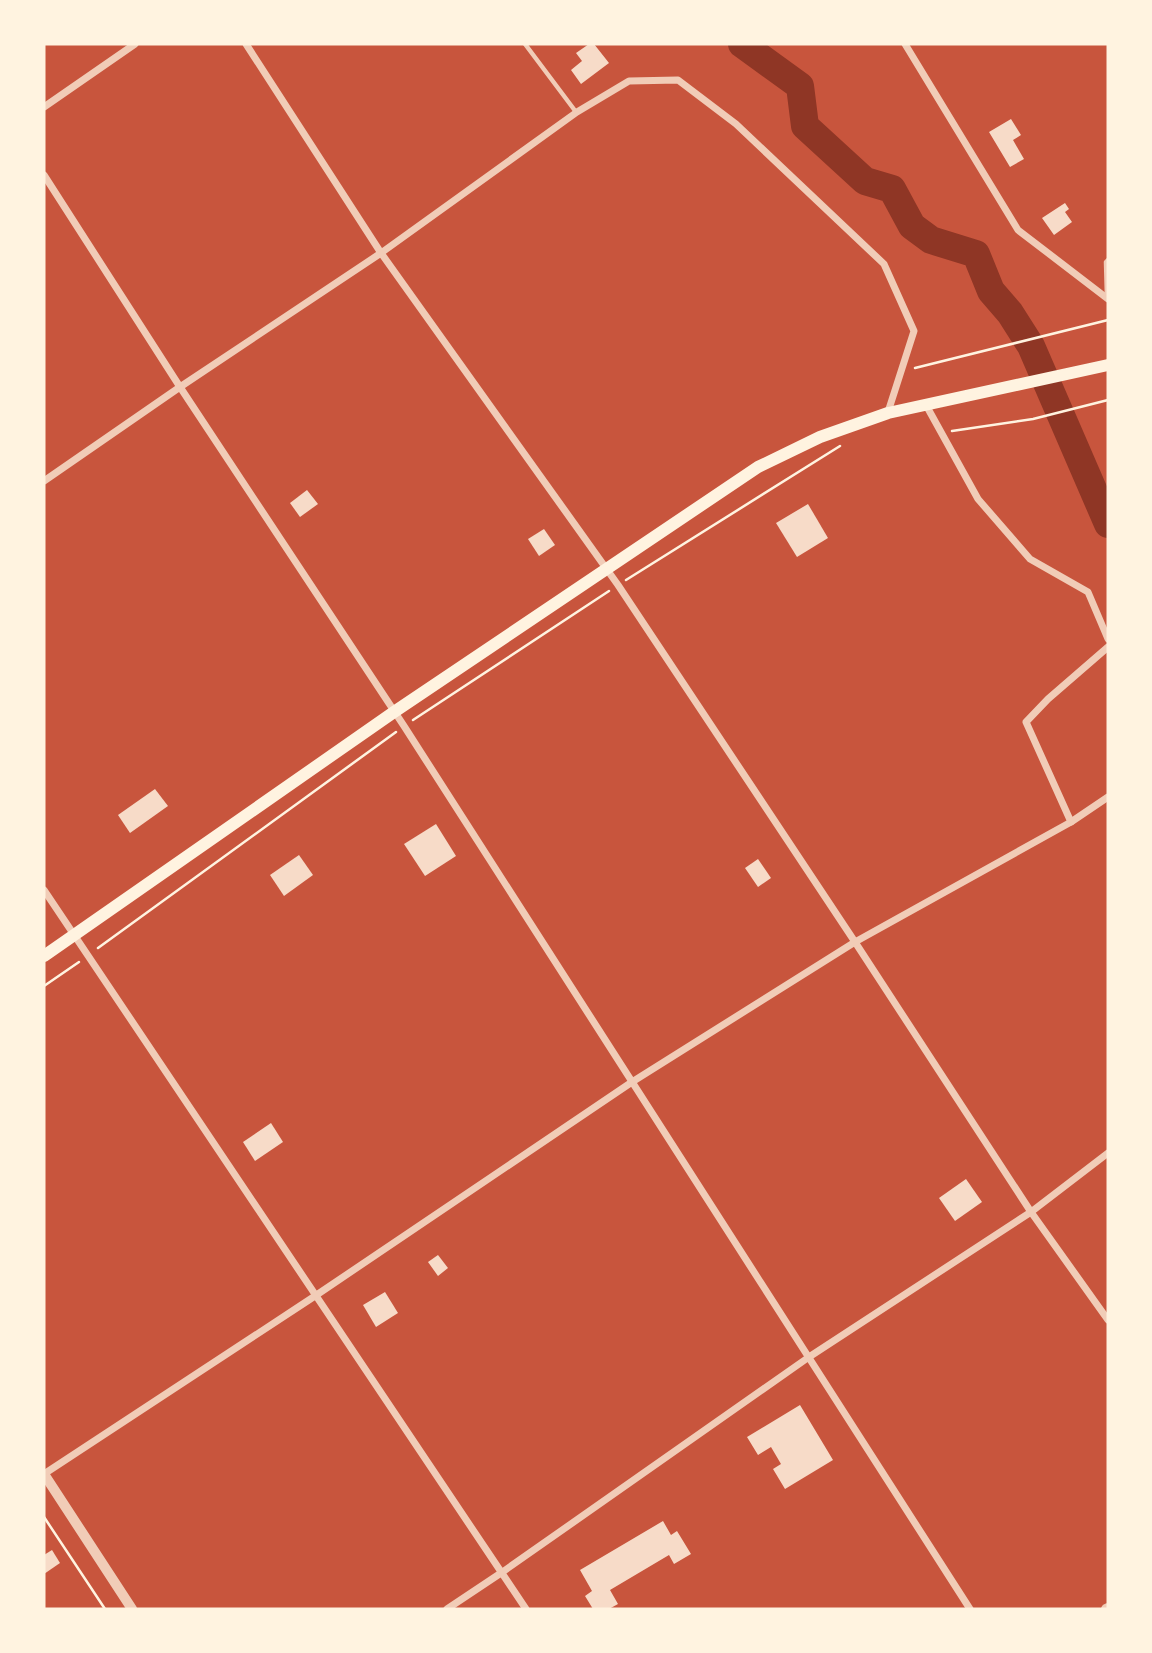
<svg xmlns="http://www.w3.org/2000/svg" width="1152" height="1653" font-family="Arial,sans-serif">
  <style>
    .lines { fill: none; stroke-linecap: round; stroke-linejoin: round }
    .river { stroke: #8f3625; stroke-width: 28 }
    .building { fill: #f7dbc8 }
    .path { stroke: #fff3e0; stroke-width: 2.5 }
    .service { stroke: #f1ccb7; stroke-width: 4.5 }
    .minor { stroke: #f1ccb7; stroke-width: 7 }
    .tertiary { stroke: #f1ccb7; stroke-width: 10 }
    .secondary { stroke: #fff3e0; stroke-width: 12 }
  </style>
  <rect width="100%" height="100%" fill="#c8553d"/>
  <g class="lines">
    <path class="river" d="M742,44L800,86L805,126L865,181L892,189L912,226L931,240L976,254L991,291L1010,313L1031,346L1108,524"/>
  </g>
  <g class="building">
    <path d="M589,44H594L609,63L581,84L571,70L582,61L576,53Z"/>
    <path d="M1011,119L1021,135L1013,140L1024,159L1010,167L989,132Z"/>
    <path d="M1065,203L1069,209L1065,212L1072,222L1054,235L1042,218Z"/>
    <path d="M307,490L318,504L300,517L290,503Z"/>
    <path d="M808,504L828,538L797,557L776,523Z"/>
    <path d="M544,529L555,545L539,556L528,539Z"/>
    <path d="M155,789L168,806L130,833L118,815Z"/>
    <path d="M436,824L456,856L425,876L404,844Z"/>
    <path d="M299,855L313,875L284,896L270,875Z"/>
    <path d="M758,859L771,878L758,887L745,868Z"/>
    <path d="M271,1123L283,1142L255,1161L243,1142Z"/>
    <path d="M966,1179L982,1202L955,1221L939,1198Z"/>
    <path d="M438,1255L448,1268L438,1276L428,1262Z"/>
    <path d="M385,1292L398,1313L376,1327L363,1305Z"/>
    <path d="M800,1405L833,1460L785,1489L773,1469L781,1464L771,1447L758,1455L747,1437Z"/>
    <path d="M663,1521L671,1535L677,1531L691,1554L674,1564L669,1555L610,1590L618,1604L609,1609H593L585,1596L592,1591L580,1570Z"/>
    <path d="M52,1550L60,1563L44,1574V1555Z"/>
  </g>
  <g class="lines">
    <g class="path">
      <path d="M915,368L1108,320"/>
      <path d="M952,431L1033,419L1108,400"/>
      <path d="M626,580L840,446"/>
      <path d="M413,720L609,591"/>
      <path d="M98,948L396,732"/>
      <path d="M44,986L79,962"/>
      <path d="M44,1517L105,1609"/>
    </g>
    <g class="service">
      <path d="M525,44L576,112"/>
      <path d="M1107,298L1106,262L1108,260"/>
    </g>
    <g class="minor">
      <path d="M246,44L381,253L618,585L855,942L1031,1212L1108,1320"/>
      <path d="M905,44L1018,230L1108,299"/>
      <path d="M44,107L135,44"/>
      <path d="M44,175L180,387L404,726L970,1609"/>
      <path d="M926,405L978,499L1030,559L1088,592L1108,639"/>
      <path d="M44,481L180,387L381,253L577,112L629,81L678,80L736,124L884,264L914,331L888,412"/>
      <path d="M1071,822L1026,722L1048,699L1108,647"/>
      <path d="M44,890L526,1609"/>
      <path d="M44,1474L315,1296L632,1082L855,942L1071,822L1108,797"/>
      <path d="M447,1609L501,1573L809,1357L1031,1212L1108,1153"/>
    </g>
    <g class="tertiary">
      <path d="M44,1474L132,1609"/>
      <path d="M1106,1609L1108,1608"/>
    </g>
    <path class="secondary" d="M44,956L394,712L758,467L820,437L888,413L1108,365"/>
  </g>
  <rect width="1152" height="1653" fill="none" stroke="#fff3e0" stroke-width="91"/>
</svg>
